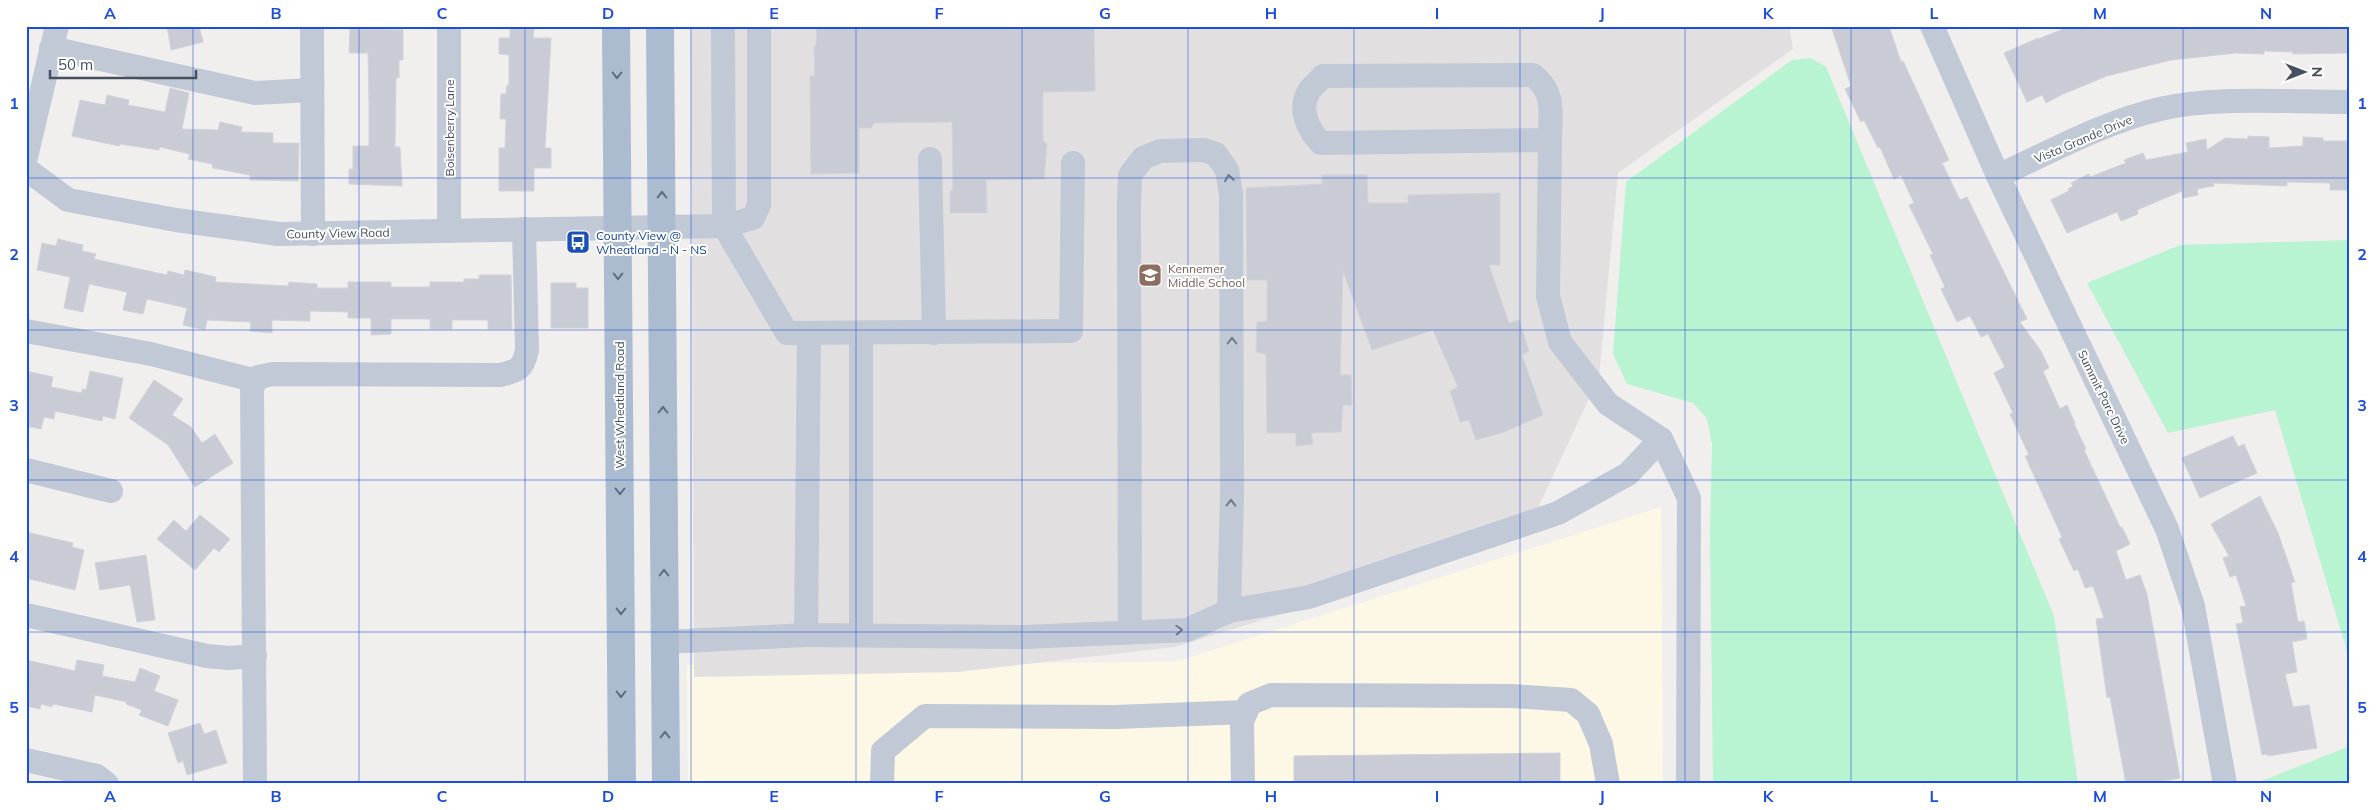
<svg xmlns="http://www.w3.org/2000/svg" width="2376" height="810" font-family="Mulish,sans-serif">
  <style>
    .commercial { fill: #fdf8e5 }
    .education { fill: #e2dfe0 }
    .green { fill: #b8f3d2 }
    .building { fill: #c9ccd4; stroke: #d1d3da }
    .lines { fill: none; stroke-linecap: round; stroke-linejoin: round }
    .minor { stroke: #c0c9d5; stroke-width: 24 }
    .major { stroke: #abbbd0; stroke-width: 28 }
    .oneway { stroke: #5e6b7a }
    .oneway2 { stroke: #6f7a87 }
    .grid { fill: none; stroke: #1d4ed8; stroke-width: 1; stroke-opacity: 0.55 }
    .labels { text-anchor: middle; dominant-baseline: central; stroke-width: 4; stroke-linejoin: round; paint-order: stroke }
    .street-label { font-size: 12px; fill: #44505d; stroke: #fff }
    .transit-label { font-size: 12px; fill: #164399; stroke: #fff; text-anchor: start }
    .education-label { font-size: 12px; fill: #785e54; stroke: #fff; text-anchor: start }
    .neatline { fill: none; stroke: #1d4ed8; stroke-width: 2 }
    .grid-label { font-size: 16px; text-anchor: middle; font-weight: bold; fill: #1d4ed8 }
  </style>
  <rect width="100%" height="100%" fill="#f1eeee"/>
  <path class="commercial" d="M1661,507L1663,784H688L687,665L1175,662Z"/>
  <path class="education" d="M691,26H1789L1793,49L1618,173L1599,377L1537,510L1441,565L1175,647L958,672L694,677Z"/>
  <g class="green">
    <path d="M1811,58L1826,67L2054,616L2078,784H1713L1710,532L1712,444L1707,419L1693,403L1627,384L1613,354L1626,182L1792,60Z"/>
    <path d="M2350,240V661L2275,410L2168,433L2087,283L2180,245Z"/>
    <path d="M2350,746V784H2254Z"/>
  </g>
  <g class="building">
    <path d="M167,26H199L203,42L171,50Z"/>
    <path d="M817,26H1094L1095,91L1043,92V141L1047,144L1044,179L986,180L987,213H950V192L953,188L952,122L874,123L871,128H859V173L811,174L810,76H815L814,47L816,45Z"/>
    <path d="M1831,26H1889L1901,62L1903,61L1949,160L1942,163L1960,200L1967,197L2027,319L2020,322L2041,351L2049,368L2043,371L2060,409L2067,405L2075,423L2074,424L2086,449L2084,450L2120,527H2122L2130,544L2116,551L2126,580L2140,575L2147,594L2180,778L2147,784H2126L2110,697L2107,698L2096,619L2104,618L2093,586L2085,588L2078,569L2074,571L2059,539L2062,537L2025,456L2029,455L2010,414L2013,413L1994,373L2005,367L1988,334L1981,337L1970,316L1957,322L1941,289L1945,287L1930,255L1933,254L1909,205L1914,203L1901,175L1894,179L1880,147L1878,148L1864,120L1861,122L1845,89L1851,86Z"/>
    <path d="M2071,26H2350V53L2293,54V52L2264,51V54L2236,53L2171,60L2107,76L2063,94L2046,103L2042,95L2027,102L2004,53L2038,38V39Z"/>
    <path d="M350,29L403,30V60H399V78H396L395,147H400L402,186L349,184V169H353V146H369V103L368,53H349Z"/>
    <path d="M510,29H534L533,38H551L545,148H551V168H534V191H499V148H505L506,119H500L501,94H506L507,85H509V55L499,54V38H510Z"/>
    <path d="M170,88L189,93L182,129L218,130L220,122L242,127L241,132L273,133V143H299L298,181L250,180V175L213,168L212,164L188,159L190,154L160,147L159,150L120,144L119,146L72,136L80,100L105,105L107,95L129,100L128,105L165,112Z"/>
    <path d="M2248,136L2269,137V148L2303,146V137L2323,138V141H2350V190H2330V183L2287,182V186L2213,183L2214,186L2197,189L2198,195L2183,198L2182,191L2137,210L2138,214L2121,221L2117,212L2067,233L2051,200L2069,191L2068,189L2073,186L2071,183L2089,174L2090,177L2126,163L2124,160L2143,153L2146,160L2188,152L2186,143L2206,139L2207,150L2225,138L2248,139Z"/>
    <path d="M1322,175H1367L1368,203H1408V195L1500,193V265H1489L1509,323L1519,320L1529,351L1522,355L1543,415L1504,432L1476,440L1469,420L1460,422L1450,391L1458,387L1433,330L1372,350L1343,271L1340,375H1351L1352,405H1343L1341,432L1311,433L1313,444L1296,446V433H1267L1266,354L1256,352L1257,322L1267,321V280H1247L1246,188L1322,184Z"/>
    <path d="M58,239L83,245L82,251L96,254L94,259L167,275L168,271L184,275L185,270L216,277L215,282L288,286L289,282L317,284V288H348V282H391V287H430V282H464V279H479V275H511L512,329H488V320H452V329H430V319H391V334L371,335V318H348V312L310,311V321L272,320V333L250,331L251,322L207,320L205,330L183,325L187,308L147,299L143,314L123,310L127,292L89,284L83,312L64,308L70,277L37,270L42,243L56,246Z"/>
    <path d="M551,283H576V288H588V328H551Z"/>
    <path d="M26,371L53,377L51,387L82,393V389L86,390L90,371L123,378L115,419L103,416L102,421L55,411L54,419L44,417L41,429L26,426Z"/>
    <path d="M154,380L183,399L172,415L191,427L202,443L215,434L233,463L195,487L168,445L129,418Z"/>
    <path d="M2233,436L2238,447L2244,444L2257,473L2200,498L2182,458Z"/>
    <path d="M2260,496L2278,533L2295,582L2291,583L2298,622L2304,621L2307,639L2292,642L2297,672L2285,674L2293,707L2309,705L2317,748L2268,756V754L2262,755L2236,624L2243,623L2240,607L2246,606L2236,575L2230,577L2223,558L2229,556L2211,524Z"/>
    <path d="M200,515L230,539L219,552L214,548L195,570L157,539L174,520L186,531Z"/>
    <path d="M26,532L73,543L72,547L84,550L75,590L26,578Z"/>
    <path d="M146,555L155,620L137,622L130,585L100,590L95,563Z"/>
    <path d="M26,660L75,671L77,660L104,665L102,676L135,682L140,668L160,676L154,691L178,700L168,726L139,715L142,710L126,704L127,702L95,695L92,712L53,704L52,707L41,704L40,709L26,706Z"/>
    <path d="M200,723L204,734L216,730L227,763L187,775L183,761L178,763L168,733Z"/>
    <path d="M1560,753V784H1294V756Z"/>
  </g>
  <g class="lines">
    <g class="minor">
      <path d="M312,26L313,234"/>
      <path d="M449,26V231"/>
      <path d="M723,26L724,226L787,333L1071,331L1073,163"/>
      <path d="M1932,26L1998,176L2167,529L2193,606L2225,784"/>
      <path d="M51,48L255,93L312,90"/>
      <path d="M26,157L57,26"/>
      <path d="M930,159L934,333"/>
      <path d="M26,169L68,200L176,220L278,234L724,226L753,218L759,205V26"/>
      <path d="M1998,176C2050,152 2104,122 2160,109C2216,96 2292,102 2350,102"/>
      <path d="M26,331L151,354L256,381"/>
      <path d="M809,333L806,635L1025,637L1187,630L1229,611L1232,495L1231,194L1227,170L1216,154L1203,150L1160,151L1143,158L1130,175L1129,206L1130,632"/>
      <path d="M1661,439L1689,498L1688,784"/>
      <path d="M26,470L111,491"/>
      <path d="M1229,611L1309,597L1558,513L1628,474L1661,439L1608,404L1560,342L1548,296L1550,140L1321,143C1308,130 1298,109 1309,91C1312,86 1319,81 1323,76L1533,75C1556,93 1550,114 1550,140"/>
      <path d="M26,615L207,656L229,658L255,656"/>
      <path d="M861,635V333"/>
      <path d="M665,642L806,635"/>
      <path d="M26,760L97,776L107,784"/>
      <path d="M255,784L252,387L258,377L273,374L500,375C518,371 523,369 527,350L524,229"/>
      <path d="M882,784L883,751L925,716L1116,717L1246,712"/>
      <path d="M1243,784L1242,722L1249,704L1271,695L1512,696L1571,700L1588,714L1601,744L1608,784"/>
    </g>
    <g class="major">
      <path d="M616,26L622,784"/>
      <path d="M660,26L666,784"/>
    </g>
  </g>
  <defs><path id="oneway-chevron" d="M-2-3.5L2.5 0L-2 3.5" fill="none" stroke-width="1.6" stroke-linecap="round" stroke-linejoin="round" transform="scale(1.25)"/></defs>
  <g class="oneway">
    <use href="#oneway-chevron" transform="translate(617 75) rotate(90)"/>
    <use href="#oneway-chevron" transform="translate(662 195) rotate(-90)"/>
    <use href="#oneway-chevron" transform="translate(618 276) rotate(90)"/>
    <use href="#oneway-chevron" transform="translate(663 410) rotate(-90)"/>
    <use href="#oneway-chevron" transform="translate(620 491) rotate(90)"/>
    <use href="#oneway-chevron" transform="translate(664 573) rotate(-90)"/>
    <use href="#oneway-chevron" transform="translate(621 611) rotate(90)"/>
    <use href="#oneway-chevron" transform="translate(621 694) rotate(90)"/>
    <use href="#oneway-chevron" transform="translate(665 735) rotate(-90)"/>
  </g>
  <g class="oneway2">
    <use href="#oneway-chevron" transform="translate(1229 178) rotate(-99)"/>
    <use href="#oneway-chevron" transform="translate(1232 341) rotate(-90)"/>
    <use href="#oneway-chevron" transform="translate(1231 503) rotate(-89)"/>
    <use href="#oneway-chevron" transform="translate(1179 630) rotate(-3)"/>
  </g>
  <path class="grid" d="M193,26V784M359,26V784M525,26V784M691,26V784M856,26V784M1022,26V784M1188,26V784M1354,26V784M1520,26V784M1685,26V784M1851,26V784M2017,26V784M2183,26V784M26,178H2350M26,330H2350M26,480H2350M26,632H2350"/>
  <defs>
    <g id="bus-square" transform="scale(1.25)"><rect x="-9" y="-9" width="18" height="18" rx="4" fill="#1a4fb4" stroke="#fff"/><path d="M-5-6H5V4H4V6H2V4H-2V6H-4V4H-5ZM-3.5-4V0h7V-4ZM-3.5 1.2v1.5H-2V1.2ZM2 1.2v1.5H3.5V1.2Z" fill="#fff"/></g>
    <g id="school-square" transform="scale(1.25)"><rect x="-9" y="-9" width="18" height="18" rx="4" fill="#8d6e63" stroke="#fff"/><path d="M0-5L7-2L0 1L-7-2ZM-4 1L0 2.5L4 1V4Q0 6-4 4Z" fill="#fff"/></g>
  </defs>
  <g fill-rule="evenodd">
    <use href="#bus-square" x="578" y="242"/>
    <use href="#school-square" x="1150" y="275"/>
  </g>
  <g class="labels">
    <g class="street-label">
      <text transform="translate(449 128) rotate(-90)">Boisenberry Lane</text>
      <text transform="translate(2083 139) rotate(-23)">Vista Grande Drive</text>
      <text transform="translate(338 233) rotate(-1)">County View Road</text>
      <text transform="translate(2104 397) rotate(64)">Summit Parc Drive</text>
      <text transform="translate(619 405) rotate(-90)">West Wheatland Road</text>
    </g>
    <g class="transit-label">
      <text x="596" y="235">County View @<tspan x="596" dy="14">Wheatland - N - NS</tspan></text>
    </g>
    <g class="education-label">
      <text x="1168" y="268">Kennemer<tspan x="1168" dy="14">Middle School</tspan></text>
    </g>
  </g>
  <rect width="2376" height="810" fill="none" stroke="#ffffff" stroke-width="55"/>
  <g transform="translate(2304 72) rotate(90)" stroke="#ffffff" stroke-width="4" paint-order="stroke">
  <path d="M0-4L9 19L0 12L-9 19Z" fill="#44505d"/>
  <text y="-8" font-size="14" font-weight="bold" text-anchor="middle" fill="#44505d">N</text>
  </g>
  <path d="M50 70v8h146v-8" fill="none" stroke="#44505d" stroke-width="2.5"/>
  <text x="58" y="70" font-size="15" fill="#44505d" stroke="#ffffff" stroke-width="4" paint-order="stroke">50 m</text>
  <rect x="28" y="28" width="2320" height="754" class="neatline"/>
  <g class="grid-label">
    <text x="110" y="19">A</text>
    <text x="276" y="19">B</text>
    <text x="442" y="19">C</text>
    <text x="608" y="19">D</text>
    <text x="774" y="19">E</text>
    <text x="939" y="19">F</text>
    <text x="1105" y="19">G</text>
    <text x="1271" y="19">H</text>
    <text x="1437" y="19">I</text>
    <text x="1602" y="19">J</text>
    <text x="1768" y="19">K</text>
    <text x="1934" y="19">L</text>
    <text x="2100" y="19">M</text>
    <text x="2266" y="19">N</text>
    <text x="14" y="109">1</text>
    <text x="2362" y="109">1</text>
    <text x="14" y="260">2</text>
    <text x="2362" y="260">2</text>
    <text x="14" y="411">3</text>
    <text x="2362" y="411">3</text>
    <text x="14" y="562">4</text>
    <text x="2362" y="562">4</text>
    <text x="14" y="713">5</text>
    <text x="2362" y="713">5</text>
    <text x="110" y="802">A</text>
    <text x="276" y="802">B</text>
    <text x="442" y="802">C</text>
    <text x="608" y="802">D</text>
    <text x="774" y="802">E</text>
    <text x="939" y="802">F</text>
    <text x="1105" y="802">G</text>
    <text x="1271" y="802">H</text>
    <text x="1437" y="802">I</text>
    <text x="1602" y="802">J</text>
    <text x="1768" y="802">K</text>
    <text x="1934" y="802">L</text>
    <text x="2100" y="802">M</text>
    <text x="2266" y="802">N</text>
  </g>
</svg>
